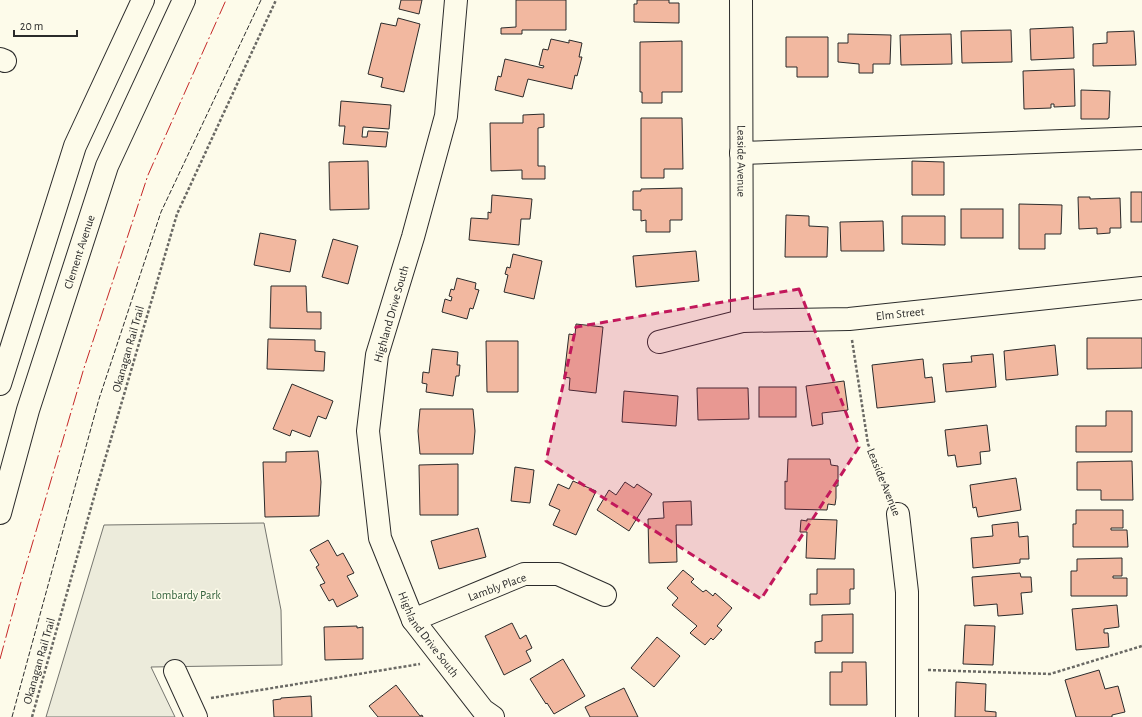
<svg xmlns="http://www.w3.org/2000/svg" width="1142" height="717" font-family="'Alegreya Sans',sans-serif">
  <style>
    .green { fill: #ecebdb; stroke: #74746e }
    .building { fill: #f2b8a0; stroke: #2b2b2b }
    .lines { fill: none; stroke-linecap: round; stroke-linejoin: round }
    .minor-casing { stroke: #2b2b2b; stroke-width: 24 }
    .major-casing { stroke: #2b2b2b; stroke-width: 24 }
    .path { stroke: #6a6964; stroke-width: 2.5; stroke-dasharray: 3 2; stroke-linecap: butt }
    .minor { stroke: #fdfbea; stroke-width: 22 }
    .major { stroke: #fdfbea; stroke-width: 22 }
    .fence { stroke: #2b2b2b; stroke-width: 1; stroke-dasharray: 5 2; stroke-linecap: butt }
    .power { stroke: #c62828; stroke-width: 1; stroke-dasharray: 14 3 2 3; stroke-linecap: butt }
    .marked { fill: #c2185b; fill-opacity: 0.2; stroke: #c2185b; stroke-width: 3; stroke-dasharray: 8 5; stroke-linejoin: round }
    .labels { text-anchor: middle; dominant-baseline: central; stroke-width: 3; stroke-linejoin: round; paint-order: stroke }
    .street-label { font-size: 12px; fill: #2b2b2b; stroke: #fdfbea }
    .park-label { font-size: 12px; fill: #34623c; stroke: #fdfbea }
  </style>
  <rect width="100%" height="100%" fill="#fdfbea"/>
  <path class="green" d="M264,523L281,610L282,665L151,667L175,717H46L104,525Z"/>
  <g class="building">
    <path d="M401,0H422L419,14L399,9Z"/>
    <path d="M516,0H566V30H522V34H501V28L516,27Z"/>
    <path d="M637,0H669V3H679V23L634,22V4H637Z"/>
    <path d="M398,18L420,24L404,92L381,87L383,78L368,74L381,23L396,26Z"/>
    <path d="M1073,27L1074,58L1031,60L1030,29Z"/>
    <path d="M1011,30L1012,62L962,63L961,31Z"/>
    <path d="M1134,31L1136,65L1093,66V44L1107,43V32Z"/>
    <path d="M848,34L891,35L890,64H873V73H859V64L838,62V43H848Z"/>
    <path d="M951,34L952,64L901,65L900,35Z"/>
    <path d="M786,37H828V77H797V67H786Z"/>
    <path d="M551,39L569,43V40L582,43L579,57H582L577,76L575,75L572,89L528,79L523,97L495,90L498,76L501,77L505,59L543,68L544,66L539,65L543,49L548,50Z"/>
    <path d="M682,41V92H662V103H642V92H640V42Z"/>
    <path d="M1074,69L1075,106L1054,107V104H1051V108L1024,109L1023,71Z"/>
    <path d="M1081,90L1110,91L1109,118H1108V119H1081Z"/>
    <path d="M341,101L391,105L389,129L363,127L362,137H367L368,131L388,132L386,147L343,144L345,126H339Z"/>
    <path d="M544,114V127L538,128V166H545V179H522V170L491,171L490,123H523V115Z"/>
    <path d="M641,118H682L683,169H664V178H641Z"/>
    <path d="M368,161L369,209L330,210L329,162Z"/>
    <path d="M912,161L944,162V195H912Z"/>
    <path d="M682,188V220H670V232H646V220L641,221V210H633V191H641V189Z"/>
    <rect x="1131" y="192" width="11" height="30"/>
    <path d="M492,195L532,199L530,219H521L519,245L469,240L471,218L488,219V212L491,213Z"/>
    <path d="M1078,197H1090V199L1120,198L1121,228H1110V233L1097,234V228L1079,229Z"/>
    <path d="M1019,204L1062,205L1061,234H1045V249H1019Z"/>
    <rect x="961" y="209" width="42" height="29"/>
    <path d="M786,215L809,216V226L828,227L827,257H785Z"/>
    <path d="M902,216H945V245L902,244Z"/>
    <path d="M883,221L884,251H841L840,222Z"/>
    <path d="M260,233L296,240L290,272L254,265Z"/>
    <path d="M333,239L358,246L348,284L322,277Z"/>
    <path d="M696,251L699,281L636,287L633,256Z"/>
    <path d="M513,254L542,261L534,299L504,292L508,275L505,274L507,267L510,268Z"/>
    <path d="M457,278L476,283L475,289L479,290L473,309L470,308L467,319L442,312L445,299L451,301L452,297L449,296L451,289L454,290Z"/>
    <path d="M271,286H306L307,312H321V329L270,328Z"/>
    <path d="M576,324L603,327L596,393L569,390L570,378L564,377L569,334L575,335Z"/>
    <path d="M1087,338H1142V368L1087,369Z"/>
    <path d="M268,339L315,340V351L325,352L324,371L267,369Z"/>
    <path d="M486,341H518V392H487Z"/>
    <path d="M1055,345L1058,375L1006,380L1004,351Z"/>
    <path d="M432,349L458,352L457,365H460L459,376H456L453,396L426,392L427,384L422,383L423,372L429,373Z"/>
    <path d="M993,354L996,387L946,392L943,364L972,362L971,356Z"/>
    <path d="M923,359L925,378L932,377L935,402L877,408L872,365Z"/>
    <path d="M844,381L848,410L822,413L823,424L812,426L806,386Z"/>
    <path d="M292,384L333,401L326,419L318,416L310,437L292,430L290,436L273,429Z"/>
    <rect x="759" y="387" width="37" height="30"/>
    <path d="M697,388H748L749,419L698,420Z"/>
    <path d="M624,391L678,396L676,426L622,422Z"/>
    <path d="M420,409H473L475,431L473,454H420L418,431Z"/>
    <path d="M1106,411H1132V452H1076V426H1106Z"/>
    <path d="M987,425L990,451L980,452L981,464L957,467L955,455L948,456L945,430Z"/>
    <path d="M318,451L321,482L319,516L265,517L263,462H286V452Z"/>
    <path d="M788,459H830L831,465L838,466V486H836V498L835,505L828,504L827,510L785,509V481L787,482Z"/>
    <path d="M1132,461L1133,500H1101V490H1077V462Z"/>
    <path d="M458,464V515H420L419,465Z"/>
    <path d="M515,467L534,470L530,503L511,501Z"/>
    <path d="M1016,478L1021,510L978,517L976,507L973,508L970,485Z"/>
    <path d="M573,481L596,491L576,535L553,525L560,510L549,505L558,484L569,489Z"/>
    <path d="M625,482L634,488L637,484L652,494L629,531L597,510L609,490L616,495Z"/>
    <path d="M691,501L692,525H676L677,562L649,563L648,519L664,518L663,502Z"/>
    <path d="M1076,510H1123V528H1111V530H1127L1128,547H1073V524H1076Z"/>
    <path d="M807,519L837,520L835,559L806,558L807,532H800L801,520L807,521Z"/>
    <path d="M1018,522L1019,537L1028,536L1029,559H1020V563L973,568L971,538L993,536L992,525Z"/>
    <path d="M478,528L486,557L439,569L431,541Z"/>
    <path d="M328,540L337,556L343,553L354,573L347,576L358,596L337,607L333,599L329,601L320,585L325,583L316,567L319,565L310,550Z"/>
    <path d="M1122,558V576H1113V578H1127V596H1071V571H1077V559Z"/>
    <path d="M817,569H854V589H850V604L810,605V594H817Z"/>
    <path d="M683,570L694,579L691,582L703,592L706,590L713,596L715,593L732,608L717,626L722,630L713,640L711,638L705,645L690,633L697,626L672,605L678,598L667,588Z"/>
    <path d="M1020,573L1021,577H1031L1032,592L1021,593L1023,614L998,616L997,604L974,606L972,577Z"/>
    <path d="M1117,605L1119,627L1104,629V633H1108L1109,647L1076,650L1072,609Z"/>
    <path d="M853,614V653H815V642L822,641V615Z"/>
    <path d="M512,623L520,639L526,635L532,648L526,651L531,661L504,675L485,636Z"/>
    <path d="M965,625L995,626L993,665L963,664Z"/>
    <path d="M357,626V628L363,627V659L325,660L324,627Z"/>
    <path d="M657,637L680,656L654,687L631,668Z"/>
    <path d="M563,659L585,696L554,714L547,703L546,704L530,679Z"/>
    <path d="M842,662H866L867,705H830V672H842Z"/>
    <path d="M1099,670L1105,689L1118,686L1125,712L1112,715V717H1076L1065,680Z"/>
    <path d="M956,682L986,684L985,711L996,712V717H955Z"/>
    <path d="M396,685L420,716L422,715L423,717H378L369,706Z"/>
    <path d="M624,688L638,717H590L585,707Z"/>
    <path d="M311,696L312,717H274L273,700L281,699V698Z"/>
  </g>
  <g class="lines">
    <g class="minor-casing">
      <g id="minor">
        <path id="s1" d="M456,0L446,116L413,237L377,355L368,431L380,538L413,620L483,710L493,717"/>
        <path id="s2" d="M741,0L742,321"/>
        <path d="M0,59L5,61"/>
        <path d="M741,153L1142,138"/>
        <path id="s3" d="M659,342L742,321L849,319L1142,288"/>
        <path d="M898,514L907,592V717"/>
        <path d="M413,620L524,574H558L605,595"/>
        <path d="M175,671L196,717"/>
      </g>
    </g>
    <g class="major-casing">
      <g id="major">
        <path d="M0,384L75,146L143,0"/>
        <path id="s4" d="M0,513L28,410L107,166L184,0"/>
      </g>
    </g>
    <g class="path">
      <path d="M852,340L868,444L890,495"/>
      <path d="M928,670L1050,674L1142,646"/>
      <path d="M211,698L420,664"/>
      <path d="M32,717L96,490L177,214L276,0"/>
    </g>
    <use href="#minor" class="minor"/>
    <use href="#major" class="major"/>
    <path class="fence" d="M12,717L99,399L161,212L261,0"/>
    <path class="power" d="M0,659L19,589L84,368L148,175L226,0"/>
  </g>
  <path class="marked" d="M799,289L859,447L761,599L546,461L576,327Z"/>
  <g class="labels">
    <g class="street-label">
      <text stroke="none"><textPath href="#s2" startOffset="161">Leaside Avenue</textPath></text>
      <text stroke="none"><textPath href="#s4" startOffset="273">Clement Avenue</textPath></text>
      <text transform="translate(391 314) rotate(-74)">Highland Drive South</text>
      <text stroke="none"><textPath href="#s3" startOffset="244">Elm Street</textPath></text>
      <text transform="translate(128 349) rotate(-74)">Okanagan Rail Trail</text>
      <text transform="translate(884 482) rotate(68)">Leaside Avenue</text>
      <text transform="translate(497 587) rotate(-20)">Lambly Place</text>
      <text stroke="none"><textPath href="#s1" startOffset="658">Highland Drive South</textPath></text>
      <text transform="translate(39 661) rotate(-74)">Okanagan Rail Trail</text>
    </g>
    <g class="park-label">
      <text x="186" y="595">Lombardy Park</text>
    </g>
  </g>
  <path d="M14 30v6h63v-6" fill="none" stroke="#2b2b2b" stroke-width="2"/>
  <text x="20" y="30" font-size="12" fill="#2b2b2b" stroke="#fdfbea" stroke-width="3" paint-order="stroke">20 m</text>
</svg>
